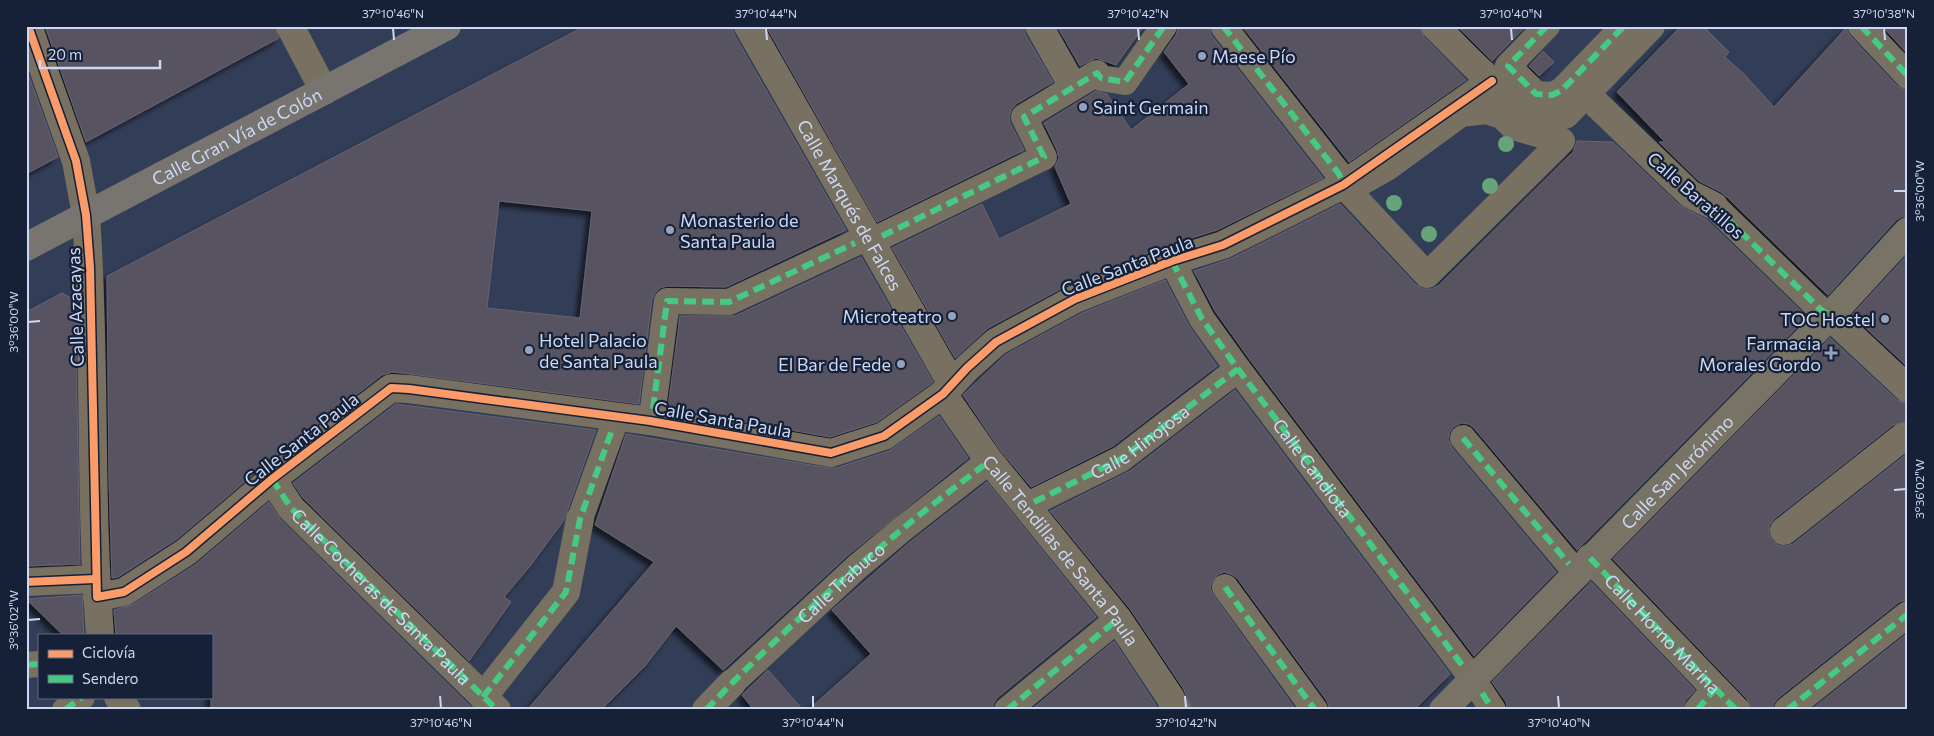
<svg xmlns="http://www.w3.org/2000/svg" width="1934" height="736" font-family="Commissioner,sans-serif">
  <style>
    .building { fill: #585360; stroke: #696370; fill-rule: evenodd; filter: url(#shadow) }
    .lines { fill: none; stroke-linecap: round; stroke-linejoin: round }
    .pedestrian { stroke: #787162; stroke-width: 26 }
    .minor { stroke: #787162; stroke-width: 28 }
    .tertiary { stroke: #787162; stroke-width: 28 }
    .secondary { stroke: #797365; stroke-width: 28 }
    .primary { stroke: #787470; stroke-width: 28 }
    .quiet { stroke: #46c982; stroke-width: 6; stroke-dasharray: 12 6; stroke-linecap: butt }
    .cycleway-casing { stroke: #162036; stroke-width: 11 }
    .cycleway { stroke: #fa9b69; stroke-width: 8 }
    .tree { fill: #66a479 }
    .ticks { fill: none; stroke: #cbd9f6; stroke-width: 2 }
    .poi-dot { fill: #95a2be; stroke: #162036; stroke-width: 2 }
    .labels { text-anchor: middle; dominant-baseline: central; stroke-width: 4.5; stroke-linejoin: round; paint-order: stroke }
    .poi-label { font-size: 18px; fill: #cbd9f6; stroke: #162036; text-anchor: start }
    .street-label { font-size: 18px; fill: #cbd9f6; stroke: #162036 }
    .neatline { fill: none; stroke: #cbd9f6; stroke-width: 2 }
    .ticks-label { font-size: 12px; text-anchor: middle; fill: #cbd9f6 }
  </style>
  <defs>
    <filter id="shadow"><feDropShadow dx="-4.5" dy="4.5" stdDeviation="2.5" flood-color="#0009"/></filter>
  </defs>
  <rect width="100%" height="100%" fill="#323d57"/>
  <g class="building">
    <path d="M45,26H275L279,38L86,142Z"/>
    <path d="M585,26H732L734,34L846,230L726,287L667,286L660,288L655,293L652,299L639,404L411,374L392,372L382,375L262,467L177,539L118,577L112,578L109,477L107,276ZM499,201L592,211L580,318L487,308Z"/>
    <path d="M766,26H1023L1025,34L1053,82L1016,104L1011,110L1009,117L1010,123L1024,150L877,222Z"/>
    <path d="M1057,26H1144L1116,65L1096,58L1080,66Z"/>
    <path d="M1179,26H1208L1211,35L1323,178L1217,230L1166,246L1068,285L988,328L955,358L892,248L982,204L999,239L1071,204L1055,167L1059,158L1057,150L1044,123L1096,91L1107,94L1131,130L1189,84L1164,52L1176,35Z"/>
    <path d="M1242,26H1420L1424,37L1466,80L1349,162Z"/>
    <path d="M1457,26H1526L1492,61Z"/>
    <path d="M1681,26H1703L1729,52L1725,57L1744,74L1774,107L1846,28L1850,36L1897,86L1908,91V216H1903L1896,220L1828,295L1727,197L1721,192L1699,181L1659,142H1665L1617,92Z"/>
    <path d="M1882,26H1908V54Z"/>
    <path d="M1543,51L1554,62L1539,76L1529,66Z"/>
    <path d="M26,68L58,157L26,174Z"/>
    <path d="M1577,141L1613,142L1679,205L1707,220L1807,317L1577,550L1474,428L1469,424L1461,423L1453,427L1449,433L1448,440L1452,448L1556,572L1474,656L1250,360L1215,311L1194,271L1230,259L1340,204L1416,285L1423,289H1431L1438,286L1573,152Z"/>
    <path d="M1908,254V367L1852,315Z"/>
    <path d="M861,257L933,382L877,422L830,437L668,408L680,316H735Z"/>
    <path d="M1165,280L1189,326L1217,366L1113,446L1031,487L1000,450L963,395L1005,355L1082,313Z"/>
    <path d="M62,293L75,300L80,564L26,566V312Z"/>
    <path d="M1830,338L1897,400L1908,404V421L1893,425L1774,519L1769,526V534L1772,541L1779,546H1787L1793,544L1908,453V599L1899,602L1778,698L1773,704L1772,710H1751L1747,699L1613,559Z"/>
    <path d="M1235,390L1450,674L1414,710H1330L1327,701L1237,578L1231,574L1224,572L1217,575L1212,581L1210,588L1213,595L1296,710H1193L1183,688L1131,610L1050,511L1130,471Z"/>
    <path d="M396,404L596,430L564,520L531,565L504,597L511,602L469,661L303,498L293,483Z"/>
    <path d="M939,416L968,458L847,556L723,670L676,626L645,666L601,710H527L654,562L595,525L626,434L829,468H836L889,451Z"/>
    <path d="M987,482L1096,617L997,698L993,704L992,710H808L871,654L832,610L910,542Z"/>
    <path d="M269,502L280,519L474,710H211V635H116L114,610L132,605L195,565Z"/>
    <path d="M1591,582L1695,690L1685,701L1682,710H1508L1506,702L1492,682Z"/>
    <path d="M82,595L84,635H63L26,599Z"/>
    <path d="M1908,633V710H1811Z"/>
    <path d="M1114,641L1159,710H1031Z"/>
    <path d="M768,670L803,710H754L742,695Z"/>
  </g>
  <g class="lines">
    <g class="pedestrian">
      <path d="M1223,26L1339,174L1343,185"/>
      <path d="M1547,26L1508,66L1536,94L1552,95L1561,91L1624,26"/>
      <path d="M1861,26L1908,76"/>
      <path d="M1486,111L1502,116L1513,127L1562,141L1427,275L1348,190L1387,168L1461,114Z"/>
      <path d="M1714,206L1820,309L1830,316"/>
      <path d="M882,236L1044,157L1024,117L1097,73L1101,78L1125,82L1164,26"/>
      <path id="s1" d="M1172,261L1202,319L1238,369L1465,669"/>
      <path d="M653,409L667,301L729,302L855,243"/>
      <path d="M1463,438L1569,564"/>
      <path id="s2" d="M1034,502L1121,459L1238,369"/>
      <path d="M580,519L612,430"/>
      <path d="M1225,587L1315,710"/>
      <path d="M26,665L39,664"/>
      <path id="s3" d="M732,683L857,567L901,530L984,465"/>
      <path d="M1482,693L1493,710"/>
      <path d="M65,710L82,697"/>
      <path d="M1007,710L1113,623"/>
      <path d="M1697,710L1715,689"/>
      <path d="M1787,710L1908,614"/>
    </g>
    <g class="minor">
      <path d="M28,26L76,161L86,215"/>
      <path d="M290,26L324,91"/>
      <path id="s4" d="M748,26L952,384"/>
      <path d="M1039,26L1070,81"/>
      <path d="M1585,93L1690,194L1714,206"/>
      <path d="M1830,316L1908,389"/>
      <path id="s5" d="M943,394L988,459L1118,619L1170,697L1177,710"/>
      <path d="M272,479L291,508L497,710"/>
      <path d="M1784,531L1903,437L1908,436"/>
      <path id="s6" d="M1590,558L1736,710"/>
      <path d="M26,582L95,579"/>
      <path d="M97,597L124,592L186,552L272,479L391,388L409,389L650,421L831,453L884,436L943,394L967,368L996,342L1075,299L1172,261L1223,245L1343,185L1492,81"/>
      <path d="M483,697L566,592L580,519"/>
      <path d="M706,710L732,683"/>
    </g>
    <g class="tertiary">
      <path d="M1435,26C1459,50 1515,111 1545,117C1551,118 1559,116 1565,115L1651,26"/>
      <path d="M86,215C96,355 89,495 100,635"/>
      <path d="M118,697L127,710"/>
    </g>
    <path class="secondary" id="s7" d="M1443,710L1830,316L1908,231"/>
    <path class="primary" id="s8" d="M26,247L447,26"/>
    <g class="quiet">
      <path d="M1223,26L1339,174L1343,185"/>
      <path d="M1547,26L1508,66L1536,94L1552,95L1561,91L1624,26"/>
      <path d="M1861,26L1908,76"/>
      <path d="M1714,206L1820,309L1830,316"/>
      <path d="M882,236L1044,157L1024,117L1097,73L1101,78L1125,82L1164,26"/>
      <path d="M1172,261L1202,319L1238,369L1465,669"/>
      <path d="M653,409L667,301L729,302L855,243"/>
      <path d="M1463,438L1569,564"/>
      <path id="s9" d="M272,479L291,508L497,710"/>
      <path d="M1034,502L1121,459L1238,369"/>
      <path d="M1590,558L1736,710"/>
      <path d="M1225,587L1315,710"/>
      <path d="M26,665L39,664"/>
      <path d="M1482,693L1493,710"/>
      <path d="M483,697L566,592L580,519L612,430"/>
      <path d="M65,710L82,697"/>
      <path d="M706,710C765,648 833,586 900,531C927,508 956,487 984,465"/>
      <path d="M1007,710L1113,623"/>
      <path d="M1697,710L1715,689"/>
      <path d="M1787,710L1908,614"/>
    </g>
    <g class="cycleway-casing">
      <g id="cycleway">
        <path d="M28,26L76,161L86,215L90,267L97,597L124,592L186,552L272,479L391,388L409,389L650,421L831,453L884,436L943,394L967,368L996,342L1075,299L1172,261L1223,245L1343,185L1492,81"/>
        <path d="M26,582L95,579"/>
      </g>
    </g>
    <use href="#cycleway" class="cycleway"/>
  </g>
  <g class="tree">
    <circle cx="1506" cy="144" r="8"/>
    <circle cx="1490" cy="186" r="8"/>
    <circle cx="1394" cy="203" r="8"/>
    <circle cx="1429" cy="234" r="8"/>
  </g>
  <path class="ticks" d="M393,28L394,40M766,28L767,40M1138,28L1139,40M1511,28L1512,40M1884,28L1885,40M1894,191H1906M28,322L40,321M1894,490L1906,489M28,620L40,619M440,696L441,708M813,696V708M1185,696L1186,708M1558,696L1559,708"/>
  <g class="poi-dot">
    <circle cx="1202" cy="56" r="5"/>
    <circle cx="1083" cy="107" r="5"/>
    <circle cx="670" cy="230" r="5"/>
    <circle cx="952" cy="316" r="5"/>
    <circle cx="1885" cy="319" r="5"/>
    <circle cx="529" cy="350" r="5"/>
    <path d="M1828.5 345.5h5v5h5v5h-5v5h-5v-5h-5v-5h5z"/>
    <circle cx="901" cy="364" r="5"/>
  </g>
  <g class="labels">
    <g class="poi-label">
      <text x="1212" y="56">Maese Pío</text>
      <text x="1093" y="107">Saint Germain</text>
      <text x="680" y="220">Monasterio de<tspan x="680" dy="21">Santa Paula</tspan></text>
      <text x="942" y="316" text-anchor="end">Microteatro</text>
      <text x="1875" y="319" text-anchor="end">TOC Hostel</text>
      <text x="539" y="340">Hotel Palacio<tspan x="539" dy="21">de Santa Paula</tspan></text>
      <text x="1821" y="343" text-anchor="end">Farmacia<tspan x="1821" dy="21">Morales Gordo</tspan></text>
      <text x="891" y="364" text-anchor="end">El Bar de Fede</text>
    </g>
    <g class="street-label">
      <text stroke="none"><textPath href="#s8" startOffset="238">Calle Gran Vía de Colón</textPath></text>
      <text transform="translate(1696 195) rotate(41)">Calle Baratillos</text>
      <text stroke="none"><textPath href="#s4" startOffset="206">Calle Marqués de Falces</textPath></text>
      <text transform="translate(1127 265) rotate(-21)">Calle Santa Paula</text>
      <text transform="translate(75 307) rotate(-92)">Calle Azacayas</text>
      <text transform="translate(723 419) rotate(10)">Calle Santa Paula</text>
      <text transform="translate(301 439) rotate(-38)">Calle Santa Paula</text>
      <text stroke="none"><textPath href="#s2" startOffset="122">Calle Hinojosa</textPath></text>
      <text stroke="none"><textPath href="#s1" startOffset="251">Calle Candiota</textPath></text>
      <text stroke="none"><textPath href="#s7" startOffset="334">Calle San Jerónimo</textPath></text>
      <text stroke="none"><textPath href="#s5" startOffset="196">Calle Tendillas de Santa Paula</textPath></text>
      <text stroke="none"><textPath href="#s3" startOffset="148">Calle Trabuco</textPath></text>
      <text stroke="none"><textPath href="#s9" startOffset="161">Calle Cocheras de Santa Paula</textPath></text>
      <text stroke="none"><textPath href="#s6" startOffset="105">Calle Horno Marina</textPath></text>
    </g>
  </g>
  <rect width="1934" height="736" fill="none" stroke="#162036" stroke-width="55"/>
  <rect x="38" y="634" width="175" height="65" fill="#162036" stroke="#5e6a83"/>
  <rect x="48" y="650" width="25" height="8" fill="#fa9b69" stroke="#5e6a83"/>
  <text x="82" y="658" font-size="15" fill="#cbd9f6">Ciclovía</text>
  <rect x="48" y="675" width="25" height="8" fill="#46c982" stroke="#5e6a83"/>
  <text x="82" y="684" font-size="15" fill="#cbd9f6">Sendero</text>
  <path d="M40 60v8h120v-8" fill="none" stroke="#cbd9f6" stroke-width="2.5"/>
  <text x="48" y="60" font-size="15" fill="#cbd9f6" stroke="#162036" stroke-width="4" paint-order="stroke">20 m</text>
  <rect x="28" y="28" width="1878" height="680" class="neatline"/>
  <g class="ticks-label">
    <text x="393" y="18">37°10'46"N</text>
    <text x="766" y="18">37°10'44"N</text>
    <text x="1138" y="18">37°10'42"N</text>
    <text x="1511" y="18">37°10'40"N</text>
    <text x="1884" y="18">37°10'38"N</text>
    <text transform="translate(1920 191) rotate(-90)" y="4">3°36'00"W</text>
    <text transform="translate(14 322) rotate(-90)" y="4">3°36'00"W</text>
    <text transform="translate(1920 489) rotate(-90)" y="4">3°36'02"W</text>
    <text transform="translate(14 620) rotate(-90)" y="4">3°36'02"W</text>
    <text x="441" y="727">37°10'46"N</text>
    <text x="813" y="727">37°10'44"N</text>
    <text x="1186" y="727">37°10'42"N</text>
    <text x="1559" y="727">37°10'40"N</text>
  </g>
</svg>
